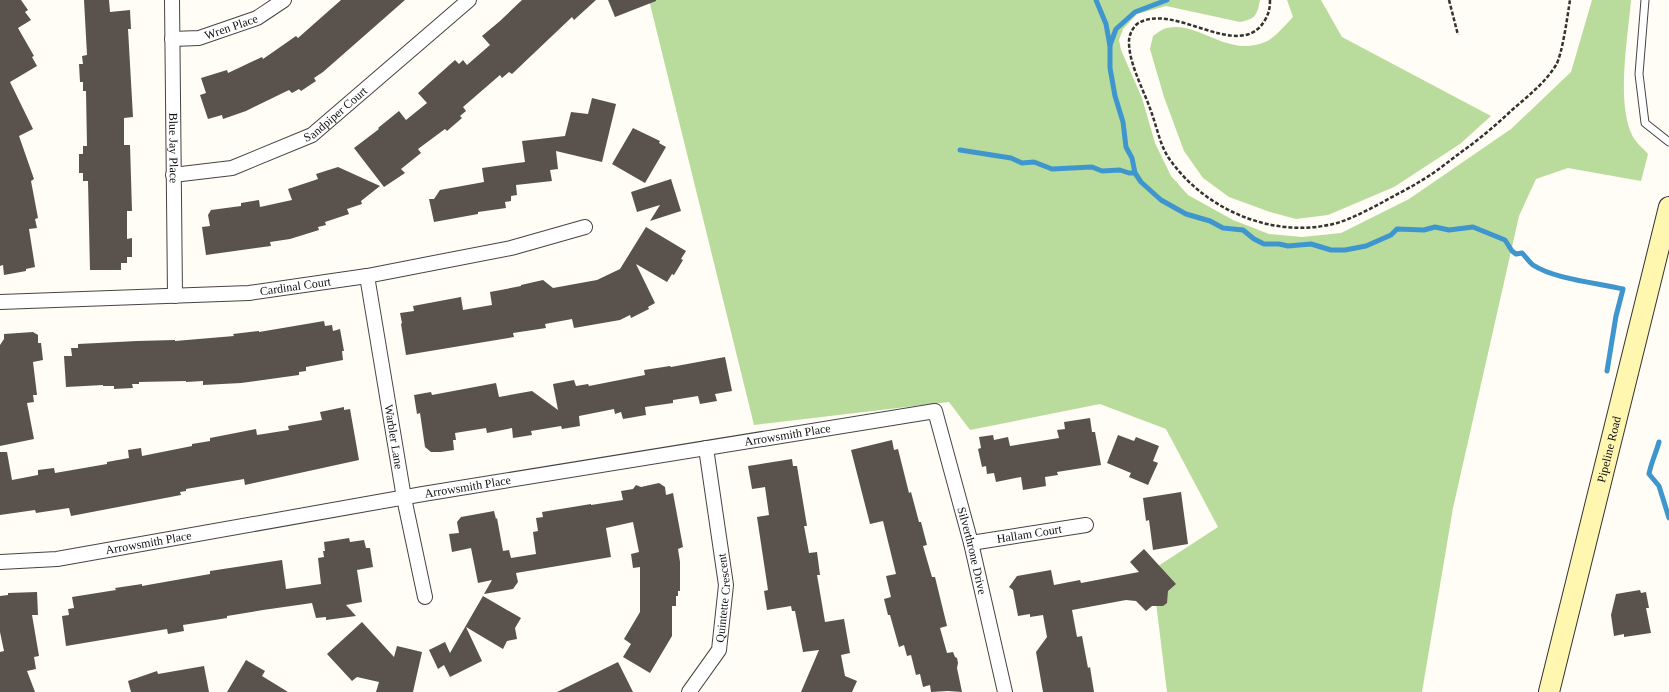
<svg xmlns="http://www.w3.org/2000/svg" width="1669" height="692" font-family="'Times New Roman',serif">
  <style>
    .forest { fill: #b9dc9c }
    .lines { fill: none; stroke-linecap: round; stroke-linejoin: round }
    .stream { stroke: #3f96cf; stroke-width: 5 }
    .building { fill: #5a524d }
    .service-casing { stroke: #444; stroke-width: 9 }
    .minor-casing { stroke: #444; stroke-width: 16 }
    .secondary-casing { stroke: #333; stroke-width: 22 }
    .path { stroke: #333; stroke-width: 2.5; stroke-dasharray: 4 2; stroke-linecap: butt }
    .service { stroke: #fff; stroke-width: 7 }
    .minor { stroke: #fff; stroke-width: 14 }
    .secondary { stroke: #fff6b0; stroke-width: 20 }
    .labels { text-anchor: middle; dominant-baseline: central; stroke-width: 4; stroke-linejoin: round; paint-order: stroke }
    .street-label { font-size: 12px; fill: #111; stroke: #fff }
  </style>
  <rect width="100%" height="100%" fill="#fffdf5"/>
  <g class="forest">
    <path d="M649,0H1260C1257,16 1255,19 1240,22L1166,6L1137,14L1123,29L1119,40L1121,50L1142,98L1155,143L1171,176L1188,195L1233,220L1269,234L1302,237L1341,233L1409,199L1511,129L1571,72L1592,0H1631C1628,37 1616,101 1632,135C1635,142 1643,148 1648,154L1641,181L1568,168L1536,179L1519,216L1453,508L1422,692H1167L1152,570L1218,527L1166,429L1100,404L970,430L949,402L754,425Z"/>
    <path d="M1287,0H1321L1342,37L1491,116L1460,144L1394,187L1328,215L1296,219L1270,212L1229,197L1203,178L1184,151L1164,97L1150,49L1153,36C1157,33 1162,29 1167,28C1198,20 1227,58 1265,42C1274,39 1286,24 1293,17Z"/>
  </g>
  <g class="lines">
    <g class="stream">
      <path d="M1096,0L1106,24L1110,46V68L1115,96L1123,122L1126,147L1132,158L1135,173L1141,182L1161,200L1186,214L1210,221L1223,228L1243,230L1254,239L1264,244H1279L1288,246L1311,244L1331,250H1345L1366,246L1391,235L1397,229L1424,230L1435,227L1449,230L1473,227L1505,240L1512,251L1516,254L1522,253C1526,257 1529,262 1533,265C1554,279 1598,283 1623,289L1616,316L1607,371"/>
      <path d="M1110,45L1116,29L1135,12L1167,0"/>
      <path d="M960,150L1011,158L1022,163L1034,162L1052,169L1092,167L1102,171L1120,170L1129,173H1135"/>
      <path d="M1659,442C1656,453 1651,463 1649,474L1659,486L1669,518"/>
    </g>
  </g>
  <g class="building">
    <path d="M0,0H21L28,10L25,12L31,20L18,28L34,56L32,57L37,66L10,82L33,129L19,136L34,179L31,181L38,218L35,219L37,228L29,229L35,267L26,269V271L4,275L3,265L0,266Z"/>
    <path d="M84,0H109L110,12L130,10L131,29H128L133,117L124,118V145H130L132,211H127V239L132,238V257H127V263H121V270H90L88,181H83V173H79V154H83V146H87L86,91H83V82H80L79,64H83L82,56L87,55Z"/>
    <path d="M341,0H405L323,72L314,78L316,81L301,91L299,89L292,93L289,90L246,111L223,119L222,115L208,119L200,95L206,93L201,78L227,70L228,73L262,57L263,59L296,36L298,38Z"/>
    <path d="M522,0H596L574,20L572,17L512,74L509,72L502,78L500,75L463,107L466,111L460,116L462,118L447,131L445,129L418,149L421,153L401,169L405,173L384,187L354,148L379,129L378,128L399,111L406,120L427,103L418,93L455,60L459,64L463,60L467,65L490,45L482,36L500,21Z"/>
    <path d="M608,0H656V1L615,17Z"/>
    <path d="M592,98L616,104L602,162L556,151L558,169L550,170L552,181L516,185L517,195L511,196V201L505,202L506,208L478,212V214L434,222L429,199H434L440,190L484,182L482,168L525,162L522,141L565,136L571,112L588,114Z"/>
    <path d="M633,128L660,141L659,143L666,147L645,183L612,164Z"/>
    <path d="M338,167L380,186L361,201L362,204L347,209L349,214L325,222L326,225L318,227L319,230L290,239L270,242L271,246L206,255L202,227L210,226L208,215L211,210L241,206V203L259,200L260,207L292,200L288,189L318,179L316,174Z"/>
    <path d="M671,179L681,211L650,221L660,205L637,212L631,192Z"/>
    <path d="M646,227L686,251L681,259L683,260L674,275L672,274L667,282L636,264L655,303L648,307L649,309L631,318L630,315L620,320L574,328L572,319L545,324L546,328L513,333L514,337L406,355L401,324L402,323L400,313L414,311L413,306L461,297L463,310L492,305L490,292L521,286V285L543,280L553,288L597,280L620,269Z"/>
    <path d="M324,321L325,326L332,325L333,331L340,329L344,351H342L343,360L306,367V371L299,372V375L241,383L203,385V381L186,382V381L139,382V384H132L133,388L114,389V386H103V385L66,387L64,356H72L71,348H78V344L137,341L175,340V341L234,336L233,334L259,331V332Z"/>
    <path d="M33,332L38,335V343H41L43,360L33,362L37,395H33L34,402L27,403L34,439L0,446V345L4,339V334Z"/>
    <path d="M725,357L732,391L715,394L717,401L700,404L698,396L673,400V403L645,407L646,415L623,419L621,412L615,414L614,409L579,416L580,426L562,429L561,426L531,431L532,435L513,438L512,428L487,433L486,428L455,433L456,440H453L454,450L441,452H431L425,447L420,413L417,414L414,395L431,392L432,395L496,383L499,397L532,391L558,410L553,384L574,380L576,386L588,384L589,386L645,375L644,370L670,366L671,367Z"/>
    <path d="M344,407V410L350,409L359,460L245,485L244,479L186,489V491L180,492L181,495L71,516L69,508L36,513L35,510L0,515V452H7L12,480L38,475V470L54,468L55,473L107,464V462L129,458L128,450L141,448L142,456L192,446V444L210,441V438L256,429L257,435L289,430L288,426L322,420L320,412Z"/>
    <path d="M1090,418L1092,432H1095L1101,465L1057,472L1058,475L1045,477L1046,486L1023,490L1021,477L996,482L994,473L987,474L986,466L982,467L978,449L981,448L979,437L993,435L994,440L1008,437L1010,446L1059,438L1057,430L1065,429L1064,422Z"/>
    <path d="M1118,435L1134,441L1136,437L1159,446L1153,461L1158,463L1148,485L1129,477L1131,473L1107,463Z"/>
    <path d="M892,440L894,450L898,449L909,493L911,492L919,522H921L927,545L923,546L932,577H935L947,626L940,628L947,653L953,652L955,657L957,658L958,663L957,668L962,692L948,691L931,692L930,685L923,687L920,674L916,675L911,655L907,656L904,645L899,647L890,615H888L884,599L891,597L886,576L896,574L883,521L870,524L851,450Z"/>
    <path d="M792,459L793,466H797L807,526H804L809,553L817,552L820,575H817L825,622L844,619L850,653L841,655L845,676L857,681L852,692H801L819,650L803,652L795,611H792L791,606L767,610L764,591L768,590L757,517L769,515L765,487L752,489L748,466Z"/>
    <path d="M659,483L665,487L666,495L673,493L683,547L678,549L680,562V591H678V596H676V606H672V636L650,673L623,657L631,644L624,639L640,612V567L633,568L631,554L639,552L633,522L606,528L611,557L516,573L518,582L513,589L484,594L492,580L478,583L471,548L452,552L449,534L459,533L457,522L461,517L494,511L496,519L497,518L503,551L509,550L511,558L536,554L533,532L538,531L536,518L543,517L542,512L591,504V505L623,500L621,491L633,489L636,485L641,487Z"/>
    <path d="M1181,492L1188,544L1153,550L1149,520L1146,521L1143,498Z"/>
    <path d="M349,538L350,542L364,540L366,548H370L373,567L357,570L362,602L346,605L356,616L326,620V617L316,618L312,603L263,610L227,616V618L183,625L184,631L168,634L167,629L66,646L62,616L69,615L68,609L74,608L72,597L116,590L115,588L142,584V586L210,574V571L282,560L286,589L321,584L318,558L324,557L323,551H325L324,542Z"/>
    <path d="M1144,549L1176,584L1168,591L1167,603L1163,606H1152L1146,611L1136,601L1126,600L1072,610L1077,637L1082,636L1088,668L1090,667L1094,692H1043L1036,652L1047,637L1043,615L1030,617V614L1018,616L1013,590L1009,587L1017,576L1051,570L1054,585L1080,580L1081,583L1139,572L1130,562Z"/>
    <path d="M1640,590L1641,593L1646,592L1649,608H1646L1651,633L1624,637V634L1614,636L1611,615L1616,594Z"/>
    <path d="M37,592L38,615H32L39,656L34,657L36,669L27,671L35,692H0V652L4,651L0,632V596L8,595V593Z"/>
    <path d="M483,596L521,618L515,628L517,639L507,641L503,649L466,627L482,661L450,677L444,665L438,669L429,650L445,642L450,653Z"/>
    <path d="M362,622L394,657L397,646L422,652L413,692H376L379,682L357,677L352,681L327,654Z"/>
    <path d="M246,660L265,671L262,676L288,692H227Z"/>
    <path d="M618,662L633,692H557Z"/>
    <path d="M204,666L209,692H131L128,681L157,671L158,674Z"/>
  </g>
  <g class="lines">
    <g class="service-casing">
      <path id="service" d="M1645,0L1639,74L1645,123L1669,142"/>
    </g>
    <g class="minor-casing">
      <g id="minor">
        <path id="s1" d="M172,0L175,296"/>
        <path id="s2" d="M172,39L199,38L257,18L284,0"/>
        <path id="s3" d="M173,175L232,168L312,135L469,0"/>
        <path id="s4" d="M367,276L404,498L425,597"/>
        <path id="s5" d="M0,302L249,293L367,276L511,248L585,227"/>
        <path id="s6" d="M971,543L1086,525"/>
        <path id="s7" d="M0,562L57,559L423,494L935,411L971,543L1005,692"/>
        <path id="s8" d="M689,692L719,650L726,585L706,448"/>
      </g>
    </g>
    <g class="secondary-casing">
      <g id="secondary">
        <path id="s9" d="M1549,692L1669,207"/>
      </g>
    </g>
    <g class="path">
      <path d="M1270,0C1270,8 1269,13 1265,20C1240,64 1173,0 1137,24C1132,29 1129,35 1129,42C1129,65 1145,92 1152,114C1157,128 1160,144 1168,157C1204,210 1274,240 1337,223C1353,218 1368,210 1383,202C1395,195 1408,189 1419,182C1435,173 1449,161 1464,150C1481,138 1497,124 1512,110C1528,96 1545,83 1556,65C1562,56 1568,13 1570,0"/>
      <path d="M1449,0L1458,35"/>
    </g>
    <use href="#service" class="service"/>
    <use href="#minor" class="minor"/>
    <use href="#secondary" class="secondary"/>
  </g>
  <g class="labels">
    <g class="street-label">
      <text stroke="none"><textPath href="#s2" startOffset="61">Wren Place</textPath></text>
      <text stroke="none"><textPath href="#s3" startOffset="177">Sandpiper Court</textPath></text>
      <text stroke="none"><textPath href="#s1" startOffset="148">Blue Jay Place</textPath></text>
      <text stroke="none"><textPath href="#s5" startOffset="296">Cardinal Court</textPath></text>
      <text stroke="none"><textPath href="#s7" startOffset="798">Arrowsmith Place</textPath></text>
      <text stroke="none"><textPath href="#s4" startOffset="163">Warbler Lane</textPath></text>
      <text stroke="none"><textPath href="#s9" startOffset="250">Pipeline Road</textPath></text>
      <text stroke="none"><textPath href="#s7" startOffset="474">Arrowsmith Place</textPath></text>
      <text stroke="none"><textPath href="#s6" startOffset="59">Hallam Court</textPath></text>
      <text stroke="none"><textPath href="#s7" startOffset="150">Arrowsmith Place</textPath></text>
      <text stroke="none"><textPath href="#s7" startOffset="1092">Silverthrone Drive</textPath></text>
      <text stroke="none"><textPath href="#s8" startOffset="104">Quintette Crescent</textPath></text>
    </g>
  </g>
</svg>
